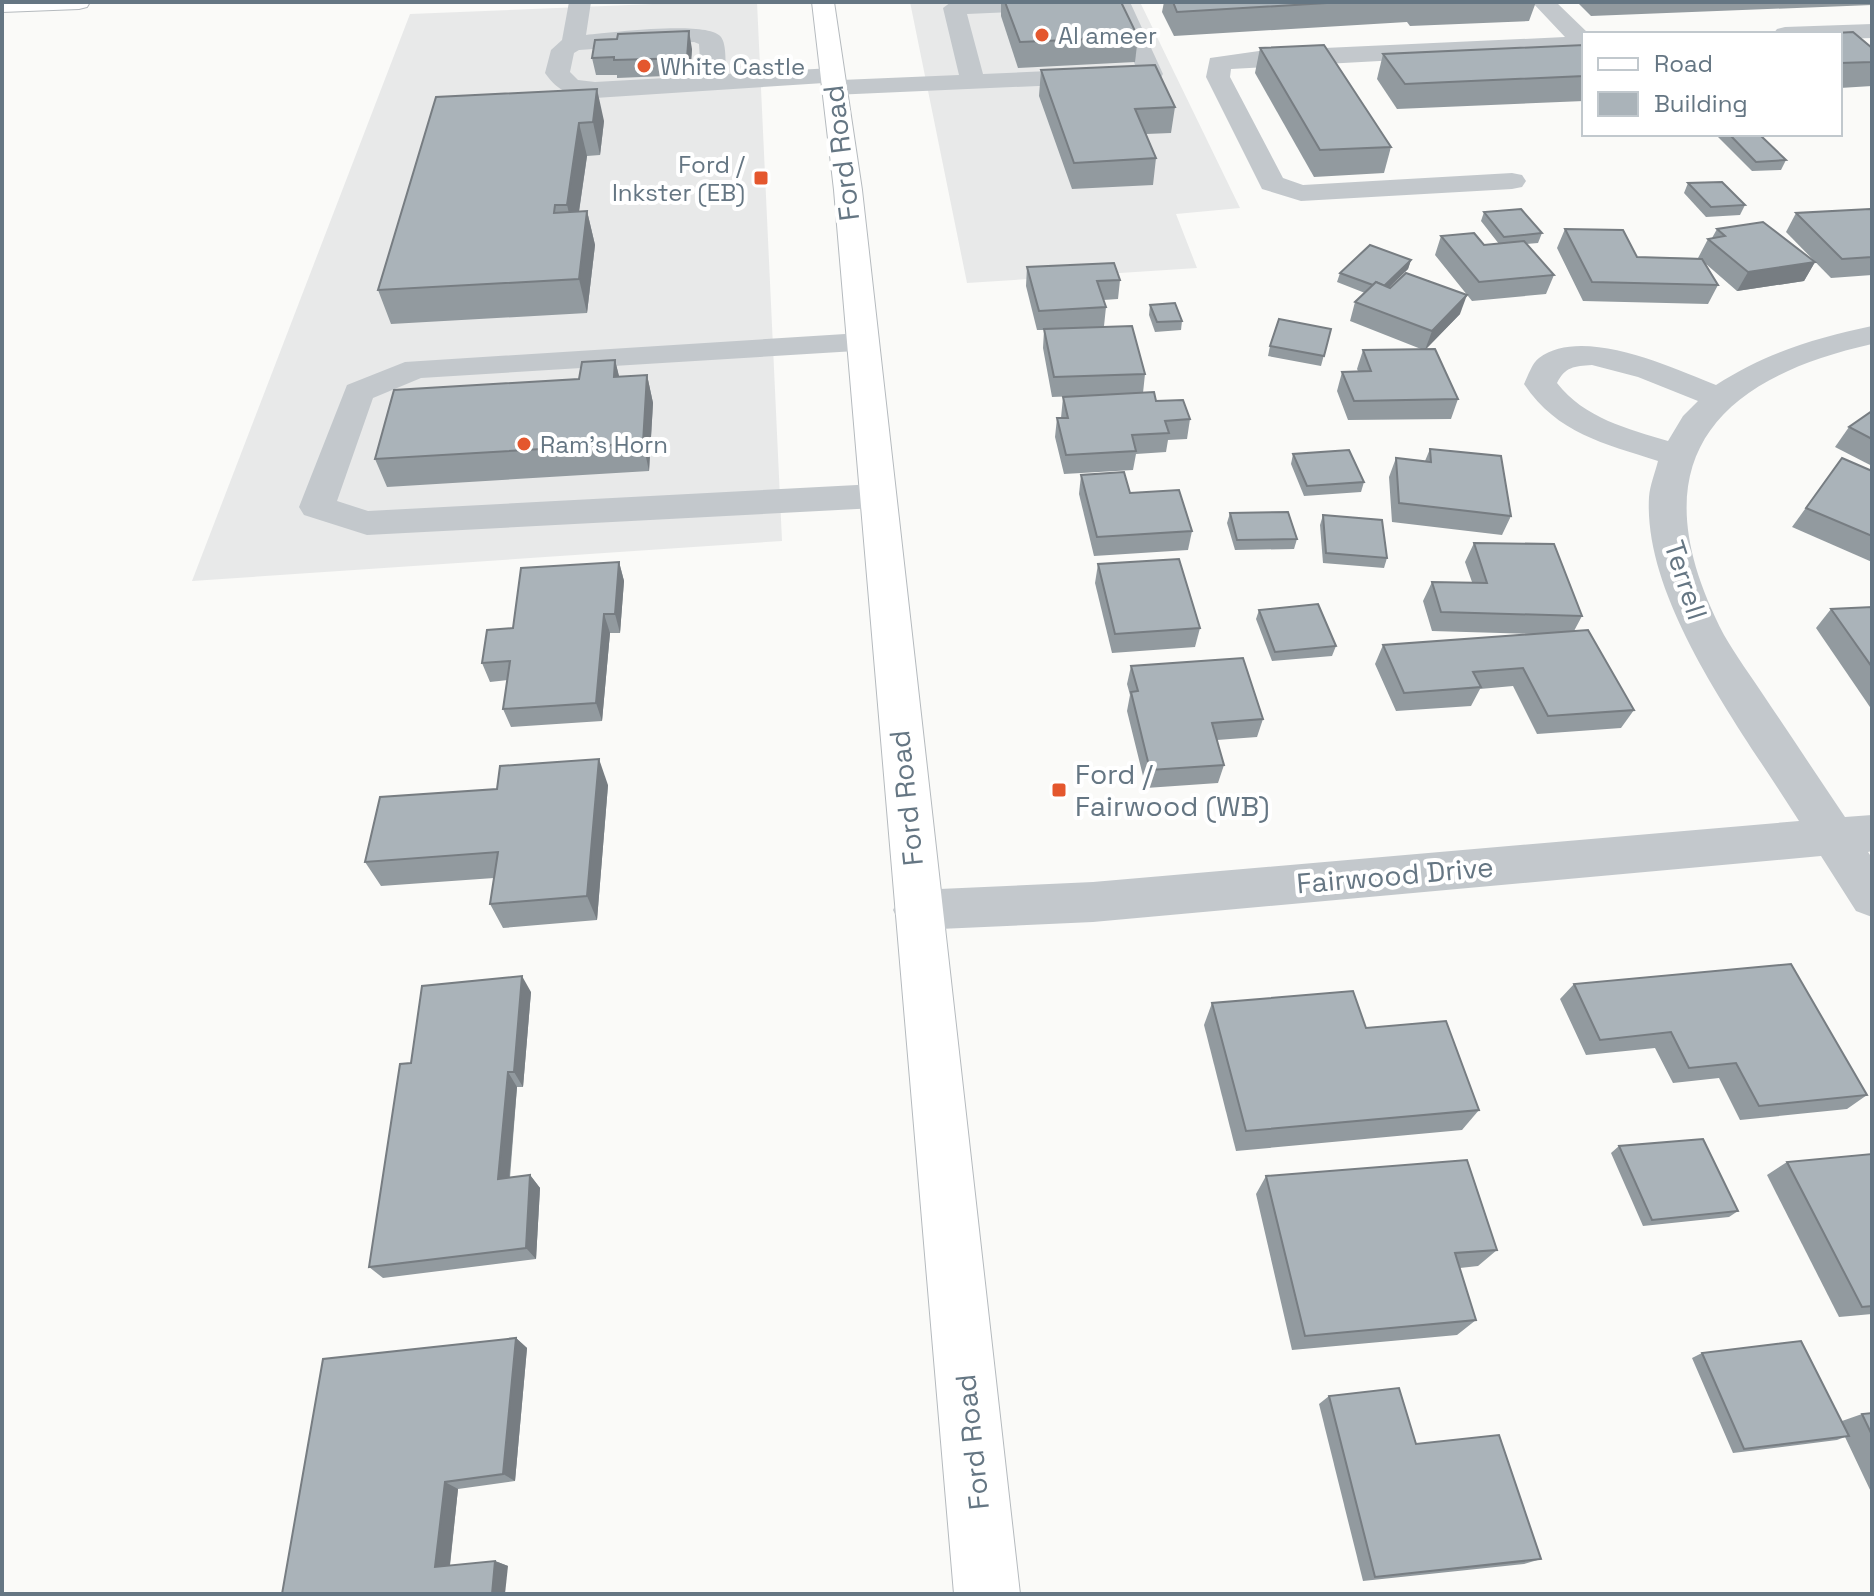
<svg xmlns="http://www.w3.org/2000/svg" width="1874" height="1596" font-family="'Space Grotesk',sans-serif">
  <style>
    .built { fill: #e8e9e9 }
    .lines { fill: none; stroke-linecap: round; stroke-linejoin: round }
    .major-casing { stroke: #b5babe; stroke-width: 2 }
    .minor { fill: #c3c8cc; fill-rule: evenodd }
    .major { fill: #fff; fill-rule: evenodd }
    .wall { fill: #929a9f }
    .shaded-wall { fill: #777d82 }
    .building { fill: #aab3b9; stroke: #777d82; stroke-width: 2 }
    .poi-dot { fill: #e4572e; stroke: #fff; stroke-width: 3 }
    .labels { text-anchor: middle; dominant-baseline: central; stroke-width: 8; stroke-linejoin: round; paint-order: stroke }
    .far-poi-label { font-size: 24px; fill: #657683; stroke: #fff; text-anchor: start }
    .street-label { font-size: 28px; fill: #657683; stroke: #fff }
    .poi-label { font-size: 28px; fill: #657683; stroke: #fff; text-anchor: start }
  </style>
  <rect width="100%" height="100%" fill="#fafaf8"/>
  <g class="built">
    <path d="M702,2H757L782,541L192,581L410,14Z"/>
    <path d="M910,2H1140L1240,208L1176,214L1197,268L967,283Z"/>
  </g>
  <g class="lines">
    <g class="major-casing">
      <g id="major">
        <path d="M2,2H90L87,7L79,9L2,12Z"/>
        <path d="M812,2H834L862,190L1020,1594H954L834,190Z"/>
      </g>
    </g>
    <g class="minor">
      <path d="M569,2H591L586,35C610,33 708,20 721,37C727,45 725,65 726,74L832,68L841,70L844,75L841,80L959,75L943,8L951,2H1091L1088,7L1080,9L967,14L983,74L1136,67L1108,2H1130L1163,74L1160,79L1151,81L833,95L824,93L821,88L824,83L595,98C571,95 559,93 545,73L551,50L562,40ZM694,42L699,44L701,76L595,82L578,80L570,72L574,53L579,50Z"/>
      <path d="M1532,2H1556L1589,34H1584V50L1231,69L1230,77L1283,178L1303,185L1512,173L1522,175L1526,181L1522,187L1512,189L1301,201L1262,189L1206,77L1210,58L1259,51L1565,37Z"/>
      <path d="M1872,24V38L1840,39V34H1773L1777,29L1785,27Z"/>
      <path d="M1872,326V344C1701,382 1640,473 1724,635C1736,656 1751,676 1764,696C1791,736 1818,777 1845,817L1872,815V851L1868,852L1872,858V917L1856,911L1821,856L1093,922L917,930L900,924L893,910L900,896L917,890L1093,882L1799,821C1744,733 1643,603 1649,497C1650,485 1655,473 1658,461C1603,443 1558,434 1524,384C1528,376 1532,363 1539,358C1582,325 1673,368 1716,385C1765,353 1815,338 1872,326ZM1592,365L1638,377L1698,401L1683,416L1668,441C1628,429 1584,418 1557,383C1565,367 1574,366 1592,365Z"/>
      <path d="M861,333L872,336L877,343L872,350L421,378L373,398L337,501L368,511L876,484L889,488L894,496L889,504L876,508L367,535L304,515L299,507L347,385L405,362Z"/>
    </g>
    <use href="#major" class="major"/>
  </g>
  <g class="wall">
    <path d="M1001,2H1121L1138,37L1135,62L1018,68L1001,16Z"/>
    <path d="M1164,2H1536L1529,21L1410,26L1407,22L1174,36L1162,12Z"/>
    <path d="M1577,2H1872V5L1591,16Z"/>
    <path d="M1840,34L1872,48V86L1840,88Z"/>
    <path d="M1584,45V101L1397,109L1377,79L1383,54Z"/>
    <path d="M1260,48L1391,147L1384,173L1314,177L1255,73Z"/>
    <path d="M692,49L690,75L617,78V75H596L592,58Z"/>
    <path d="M1041,70L1175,107L1171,133L1146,134L1156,158L1153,185L1072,189L1039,96Z"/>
    <path d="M436,97L604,121L600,155L587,156L579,212L587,211L595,245L587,313L391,324L378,290Z"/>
    <path d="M1715,134H1759L1786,160L1781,170L1752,171Z"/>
    <path d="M1688,183L1745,205L1740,215L1706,217L1684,193Z"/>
    <path d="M1872,211V275L1831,278L1786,232L1796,213Z"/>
    <path d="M1484,212L1542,233L1538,243L1526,244L1554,275L1546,294L1472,301L1435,255L1441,236L1484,245L1499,244L1481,221Z"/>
    <path d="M1565,229L1637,257L1699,258H1698L1708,239L1712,238L1717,229L1815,262L1804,281L1737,291L1706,264L1718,285L1708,304L1583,301L1557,248Z"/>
    <path d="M1411,260L1408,269L1389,288L1460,314L1426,349L1458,399L1451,419L1348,420L1337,391L1342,372L1358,371L1357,369L1363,350L1421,349L1350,321L1355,302L1365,293L1337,282L1340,273Z"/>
    <path d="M1027,267L1120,280L1118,299L1103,300L1106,307L1104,326L1145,374L1143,393L1190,419L1187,439L1168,440L1166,452L1136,454L1133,470L1064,474L1055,437L1057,418H1061L1063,397L1100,395L1052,397L1043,348L1044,330H1037L1026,286Z"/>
    <path d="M1150,305L1182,321L1181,330L1155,332L1149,315Z"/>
    <path d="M1331,329L1321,366L1268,356L1270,346Z"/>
    <path d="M615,360L619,377L647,375L653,403L649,471L387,487L375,459L579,379Z"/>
    <path d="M1872,411V466L1835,447L1849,427Z"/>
    <path d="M1430,449L1511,516L1502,535L1392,522L1389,477L1396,458L1425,461Z"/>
    <path d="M1293,454L1364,482L1361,492L1304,496L1291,464Z"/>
    <path d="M1842,458L1872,471V562L1792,527Z"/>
    <path d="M1081,475L1130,493L1192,531L1188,550L1094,556L1079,494Z"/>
    <path d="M1230,513L1297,539L1294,549L1235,550L1227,523Z"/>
    <path d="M1323,515L1387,558L1384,568L1323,563L1320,525Z"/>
    <path d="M1474,543L1582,616L1574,631L1634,710L1621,728L1537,734L1513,686L1480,689L1471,706L1396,711L1375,664L1383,645L1533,634L1432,631L1423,601L1432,582H1472L1465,562Z"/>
    <path d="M619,562L624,581L620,633H610L602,721L511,727L503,709L508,680L490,682L482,663Z"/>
    <path d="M1098,564L1200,628L1195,647L1112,653L1095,583Z"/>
    <path d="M1872,607V710L1816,628L1831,609Z"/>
    <path d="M1259,610L1336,646L1332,656L1272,661L1256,619Z"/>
    <path d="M1131,666L1263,719L1257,737L1217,740L1224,765L1218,783L1146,788L1127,711L1130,695L1127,684Z"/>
    <path d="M608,785L597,920L503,928L490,904L494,878L381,886L365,862Z"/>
    <path d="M1574,984L1867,1095L1847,1109L1740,1120L1719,1078L1673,1083L1655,1048L1586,1055L1560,999Z"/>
    <path d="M531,992L523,1087H517L510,1178L530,1175L540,1188L536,1259L383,1278L369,1267L411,1063Z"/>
    <path d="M1212,1003L1366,1028L1479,1110L1462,1130L1236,1151L1204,1025Z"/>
    <path d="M1619,1146L1738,1211L1729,1217L1643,1226L1611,1153Z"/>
    <path d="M1872,1154V1314L1839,1317L1767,1175L1787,1162Z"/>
    <path d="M1266,1176L1497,1250L1478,1266L1460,1268L1476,1320L1457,1335L1292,1350L1256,1194Z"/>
    <path d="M516,1338L527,1348L515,1481L458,1489L450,1566L495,1561L508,1566L282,1594Z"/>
    <path d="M1702,1353L1842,1421L1862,1414L1872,1413V1494L1845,1437L1837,1440L1733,1453L1692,1358Z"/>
    <path d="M1329,1396L1416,1444L1541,1559L1524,1564L1363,1581L1319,1404Z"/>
  </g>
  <g class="shaded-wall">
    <path d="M689,31L692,49L690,75L687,58Z"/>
    <path d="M597,89L604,121L600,155L593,122Z"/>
    <path d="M579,123L587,156L575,238L567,205Z"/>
    <path d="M587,211L595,245L587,313L579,279Z"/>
    <path d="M1411,260L1408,269L1378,298L1381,288Z"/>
    <path d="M1815,262L1804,281L1737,291L1748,272Z"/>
    <path d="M1467,295L1460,314L1425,350L1432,331Z"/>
    <path d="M615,360L622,388L614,377Z"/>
    <path d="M647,375L653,403L649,471L643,443Z"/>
    <path d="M619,562L624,581L620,633L615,614Z"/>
    <path d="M604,614L610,633L602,721L596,703Z"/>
    <path d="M599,759L608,785L597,920L587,896Z"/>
    <path d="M522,976L531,992L523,1087L514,1072Z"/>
    <path d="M508,1072L517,1087L508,1192L498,1179Z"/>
    <path d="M530,1175L540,1188L536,1259L526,1248Z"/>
    <path d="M516,1338L527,1348L515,1481L503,1474Z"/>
    <path d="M445,1482L458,1489L449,1572L435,1567Z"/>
    <path d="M495,1561L508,1566L505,1594H492Z"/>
  </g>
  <g class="building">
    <path d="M1005,2H1121L1138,37L1020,42Z"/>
    <path d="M1173,2H1343L1177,12Z"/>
    <path d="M689,31L687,58L614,60V57L592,58L595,40L617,39L618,34Z"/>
    <path d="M1853,32L1872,48V62L1840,63V34H1816Z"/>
    <path d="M1324,45L1391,147L1320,150L1260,48Z"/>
    <path d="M1584,45V76L1405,84L1383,54Z"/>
    <path d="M1155,65L1175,107L1135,109L1156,158L1074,163L1041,70Z"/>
    <path d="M597,89L593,122L579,123L567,205H555L554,213L587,211L579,279L378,290L436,97Z"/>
    <path d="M1729,134H1759L1786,160L1756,162Z"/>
    <path d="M1722,182L1745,205L1711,207L1688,183Z"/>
    <path d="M1521,209L1542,233L1504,237L1484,212Z"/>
    <path d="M1870,209L1872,211V257L1842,259L1796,213Z"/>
    <path d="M1763,222L1815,262L1748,272L1708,239L1725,236L1717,229Z"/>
    <path d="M1565,229L1623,230L1637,257L1702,259L1718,285L1592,282Z"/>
    <path d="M1474,233L1484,245L1524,241L1554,275L1479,282L1441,236Z"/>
    <path d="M1370,245L1411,260L1384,286L1376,282L1373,285L1340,273Z"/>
    <path d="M1114,263L1120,280L1097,281L1106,307L1039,311L1027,267Z"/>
    <path d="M1406,273L1467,295L1432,331L1355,302L1376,282L1390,288Z"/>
    <path d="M1175,303L1182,321L1157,322L1150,305Z"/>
    <path d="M1279,319L1331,329L1324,356L1270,346Z"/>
    <path d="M1132,326L1145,374L1054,377L1044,329Z"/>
    <path d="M1435,349L1458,399L1354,401L1342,372L1371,371L1363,350Z"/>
    <path d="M615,360L614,377L647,375L643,443L375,459L394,390L579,379L582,362Z"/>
    <path d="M1154,392L1156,401L1183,400L1190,419L1165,421L1169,433L1132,435L1136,451L1066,455L1057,418H1068L1063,397Z"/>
    <path d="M1872,411V439L1849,427Z"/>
    <path d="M1430,449L1501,456L1511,516L1399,503L1396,458L1431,462Z"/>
    <path d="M1349,450L1364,482L1307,486L1293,454Z"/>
    <path d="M1842,458L1872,471V536L1806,508Z"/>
    <path d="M1124,472L1130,493L1179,490L1192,531L1097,537L1081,475Z"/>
    <path d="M1288,512L1297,539L1237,540L1230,513Z"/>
    <path d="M1323,515L1382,520L1387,558L1326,553Z"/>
    <path d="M1474,543L1554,544L1582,616L1441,612L1432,582L1487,583Z"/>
    <path d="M1179,559L1200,628L1115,634L1098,564Z"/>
    <path d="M619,562L615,614H604L596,703L503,709L510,661L482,663L487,630L513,628L521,568Z"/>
    <path d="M1318,604L1336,646L1275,652L1259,610Z"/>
    <path d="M1872,607V667L1831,609Z"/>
    <path d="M1588,630L1634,710L1548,716L1523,668L1473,672L1481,687L1404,693L1383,645Z"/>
    <path d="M1243,658L1263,719L1212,723L1224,765L1150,770L1131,692L1138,691L1131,666Z"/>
    <path d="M599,759L587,896L490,904L498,852L365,862L380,797L497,789L500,766Z"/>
    <path d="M1791,964L1867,1095L1759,1106L1736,1063L1689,1068L1671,1032L1600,1040L1574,984Z"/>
    <path d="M522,976L514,1072H508L498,1179L530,1175L526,1248L369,1267L400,1064L411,1063L422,986Z"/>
    <path d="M1353,991L1366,1028L1446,1021L1479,1110L1246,1131L1212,1003Z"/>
    <path d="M1703,1139L1738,1211L1652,1220L1619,1146Z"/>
    <path d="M1872,1154V1306L1862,1307L1787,1162Z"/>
    <path d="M1467,1160L1497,1250L1455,1253L1476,1320L1305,1336L1266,1176Z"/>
    <path d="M516,1338L503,1474L445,1482L435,1567L495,1561L492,1594H282L323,1359Z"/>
    <path d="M1801,1341L1849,1436L1744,1449L1702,1353Z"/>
    <path d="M1399,1388L1416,1444L1499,1435L1541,1559L1375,1577L1329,1396Z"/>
    <path d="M1872,1413V1435L1862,1414Z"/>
  </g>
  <g class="poi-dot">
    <circle cx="1042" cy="35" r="8"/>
    <circle cx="644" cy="66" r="8"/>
    <rect x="753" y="170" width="16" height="16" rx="4"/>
    <circle cx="524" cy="444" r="8"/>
    <rect x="1051" y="782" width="16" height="16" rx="4"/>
  </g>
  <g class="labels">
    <g class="far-poi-label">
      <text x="1058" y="35">Al ameer</text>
      <text x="660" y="66">White Castle</text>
      <text x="745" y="164" text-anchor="end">Ford /<tspan x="745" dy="28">Inkster (EB)</tspan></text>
      <text x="540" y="444">Ram's Horn</text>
    </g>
    <g class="street-label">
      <text transform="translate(841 153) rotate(-97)">Ford Road</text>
      <text transform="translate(1686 580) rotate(72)">Terrell</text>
      <text transform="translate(906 798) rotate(-96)">Ford Road</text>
      <text transform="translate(1395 875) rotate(-5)">Fairwood Drive</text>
      <text transform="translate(972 1442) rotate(-96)">Ford Road</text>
    </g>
    <g class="poi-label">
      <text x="1075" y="774">Ford /<tspan x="1075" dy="32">Fairwood (WB)</tspan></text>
    </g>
  </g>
  <rect width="1874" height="1596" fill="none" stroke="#657683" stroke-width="8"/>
  <rect x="1582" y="32" width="260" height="104" fill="#ffffff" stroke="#c1c8cd" stroke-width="2"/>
  <rect x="1598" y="58" width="40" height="12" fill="#ffffff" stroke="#c1c8cd" stroke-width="2"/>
  <text x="1654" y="72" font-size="24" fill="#657683">Road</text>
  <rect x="1598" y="92" width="40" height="24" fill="#aab3b9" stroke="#c1c8cd" stroke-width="2"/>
  <text x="1654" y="112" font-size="24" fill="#657683">Building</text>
</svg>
